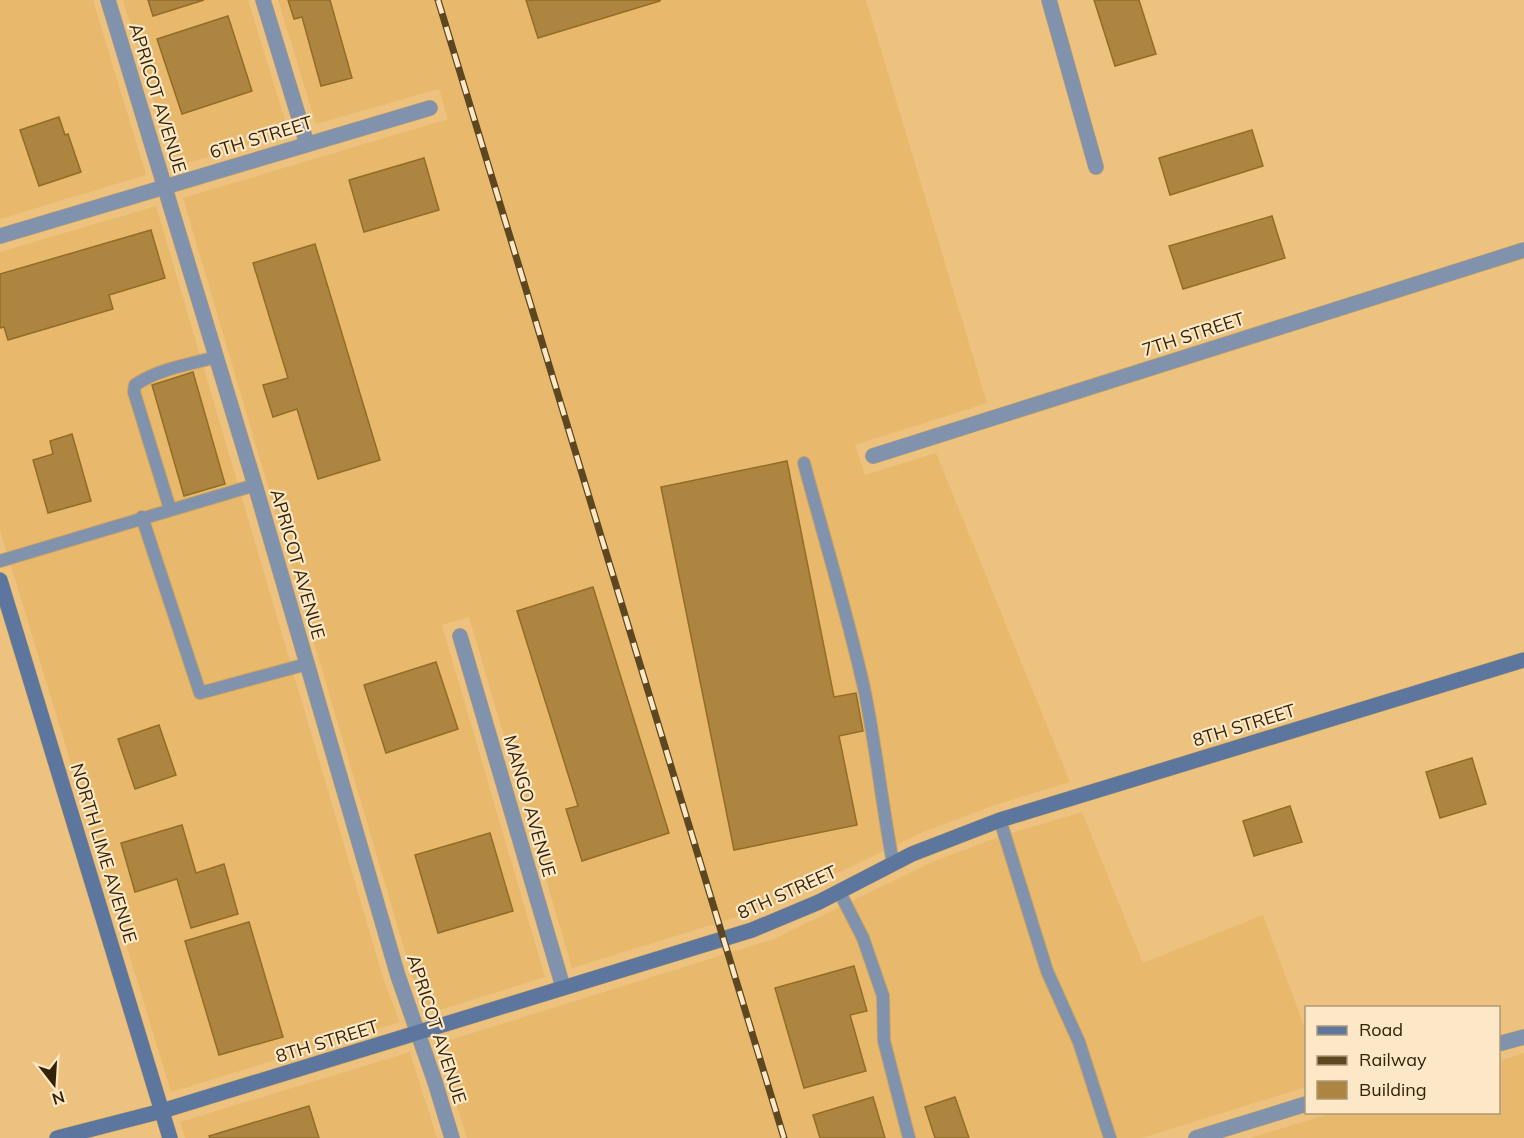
<svg xmlns="http://www.w3.org/2000/svg" width="1524" height="1138" font-family="Mulish,sans-serif">
  <style>
    .built { fill: #e8b96c }
    .building { fill: #ad8541; stroke: #936c26; stroke-width: 1.5 }
    .lines { fill: none; stroke-linecap: round; stroke-linejoin: round }
    .lane-casing { stroke: #c8a266; stroke-width: 14 }
    .street-casing { stroke: #c8a266; stroke-width: 16 }
    .secondary-casing { stroke: #c8a266; stroke-width: 16 }
    .lane { stroke: #8092ac; stroke-width: 12 }
    .street { stroke: #8092ac; stroke-width: 15 }
    .secondary { stroke: #5c769d; stroke-width: 15 }
    .rail-casing { stroke: #5d4721; stroke-width: 7 }
    .rail { stroke: #fce7c6; stroke-width: 4.5; stroke-dasharray: 14; stroke-linecap: butt }
    .labels { text-anchor: middle; dominant-baseline: central; stroke-width: 4.5; stroke-linejoin: round; paint-order: stroke }
    .street-label { font-size: 18px; fill: #342407; stroke: #fce7c6 }
  </style>
  <rect width="100%" height="100%" fill="#edc27e"/>
  <g class="built">
    <path d="M0,0H93L146,175L0,219Z"/>
    <path d="M123,0H248L289,133L174,167Z"/>
    <path d="M278,0H866L987,403L855,445L865,475L936,453L1070,782L995,805L923,832L763,909L572,968L469,617L442,625L545,977L427,1014L411,972L183,198L448,119L439,89L316,124Z"/>
    <path d="M156,206L384,981L400,1022L171,1092L0,530V252Z"/>
    <path d="M1082,812L1143,963L1263,915L1306,1031V1087L1142,1138H467L437,1044L774,939L934,861L1005,835Z"/>
    <path d="M410,1052L437,1138H185L180,1122Z"/>
    <path d="M1524,1053V1138H1250L1332,1113L1498,1112L1499,1061Z"/>
  </g>
  <g class="building">
    <path d="M148,0H204L153,16Z"/>
    <path d="M288,0H330L352,78L321,86L302,17L294,19Z"/>
    <path d="M526,0H660V1L538,38Z"/>
    <path d="M1094,0H1139L1156,54L1115,66Z"/>
    <path d="M228,16L252,91L182,114L157,39Z"/>
    <path d="M59,117L65,135L68,134L81,172L39,186L20,130Z"/>
    <path d="M1252,130L1263,166L1170,195L1159,158Z"/>
    <path d="M424,158L439,210L364,232L349,180Z"/>
    <path d="M1272,216L1285,258L1183,289L1169,246Z"/>
    <path d="M151,230L165,278L109,295L113,309L8,340L4,327L0,328V274Z"/>
    <path d="M315,244L380,460L318,479L297,409L273,417L263,385L288,378L253,263Z"/>
    <path d="M193,372L225,484L184,496L152,385Z"/>
    <path d="M72,434L91,501L48,513L33,460L53,454L50,441Z"/>
    <path d="M787,461L834,697L856,693L863,731L839,736L857,825L734,850L661,487Z"/>
    <path d="M593,587L669,833L582,861L566,809L578,806L517,611Z"/>
    <path d="M436,662L458,729L386,753L364,685Z"/>
    <path d="M159,725L176,775L135,789L118,739Z"/>
    <path d="M1472,758L1486,804L1440,818L1426,772Z"/>
    <path d="M1290,806L1302,842L1254,856L1243,821Z"/>
    <path d="M182,825L196,873L224,864L238,914L191,928L177,879L135,892L121,843Z"/>
    <path d="M490,833L513,911L438,933L415,855Z"/>
    <path d="M249,922L283,1037L219,1055L185,941Z"/>
    <path d="M854,966L867,1011L850,1015L866,1071L804,1088L775,988Z"/>
    <path d="M873,1097L885,1138H820L813,1115Z"/>
    <path d="M955,1097L969,1138H935L925,1107Z"/>
    <path d="M309,1106L319,1138H210L209,1136Z"/>
  </g>
  <g class="lines">
    <g class="lane-casing">
      <g id="lane">
        <path d="M804,463C824,538 847,612 864,688C876,746 882,805 893,863"/>
        <path d="M170,509L134,392L135,385C158,369 190,364 217,357"/>
        <path d="M142,517L200,693L307,664"/>
        <path d="M0,561L255,485"/>
        <path d="M1000,820L1047,971L1079,1042L1110,1138"/>
        <path d="M839,891L863,938L883,996L884,1041L909,1138"/>
      </g>
    </g>
    <g class="street-casing">
      <g id="street">
        <path d="M108,0L255,485L398,976L435,1082L452,1138"/>
        <path d="M263,0L307,144"/>
        <path d="M1049,0L1096,167"/>
        <path d="M0,236L430,108"/>
        <path d="M873,456L1524,250"/>
        <path d="M460,636L563,987"/>
        <path d="M1498,1044L1524,1037"/>
        <path d="M1196,1138L1306,1104"/>
      </g>
    </g>
    <g class="secondary-casing">
      <g id="secondary">
        <path d="M0,580L170,1138"/>
        <path d="M57,1138L162,1111L752,930L819,902L912,854L1000,820L1524,660"/>
      </g>
    </g>
    <use href="#lane" class="lane"/>
    <use href="#street" class="street"/>
    <use href="#secondary" class="secondary"/>
    <g class="rail-casing">
      <path id="rail" d="M438,0L784,1138"/>
    </g>
    <use href="#rail" class="rail"/>
  </g>
  <g class="labels">
    <g class="street-label">
      <text transform="translate(158 98) rotate(73)">APRICOT AVENUE</text>
      <text transform="translate(261 137) rotate(-17)">6TH STREET</text>
      <text transform="translate(1193 334) rotate(-18)">7TH STREET</text>
      <text transform="translate(298 564) rotate(74)">APRICOT AVENUE</text>
      <text transform="translate(1244 725) rotate(-17)">8TH STREET</text>
      <text transform="translate(530 806) rotate(74)">MANGO AVENUE</text>
      <text transform="translate(104 853) rotate(73)">NORTH LIME AVENUE</text>
      <text transform="translate(787 892) rotate(-24)">8TH STREET</text>
      <text transform="translate(437 1029) rotate(72)">APRICOT AVENUE</text>
      <text transform="translate(327 1041) rotate(-17)">8TH STREET</text>
    </g>
  </g>
  <rect x="1305" y="1006" width="195" height="108" fill="#fce7c6" stroke="#ac997a" stroke-width="1.5"/>
  <rect x="1317" y="1026" width="30" height="9" fill="#5c769d" stroke="#ac997a" stroke-width="1.5"/>
  <text x="1359" y="1036" font-size="18" fill="#342407">Road</text>
  <rect x="1317" y="1056" width="30" height="9" fill="#5d4721" stroke="#ac997a" stroke-width="1.5"/>
  <text x="1359" y="1066" font-size="18" fill="#342407">Railway</text>
  <rect x="1317" y="1081" width="30" height="18" fill="#ad8541" stroke="#ac997a" stroke-width="1.5"/>
  <text x="1359" y="1096" font-size="18" fill="#342407">Building</text>
  <g transform="translate(54 1084) rotate(163)" stroke="#fce7c6" stroke-width="4.5" paint-order="stroke">
  <path d="M0-4.5L10 22L0 15L-10 22Z" fill="#342407"/>
  <text y="-9" font-size="16" font-weight="bold" text-anchor="middle" fill="#342407">N</text>
  </g>
</svg>
